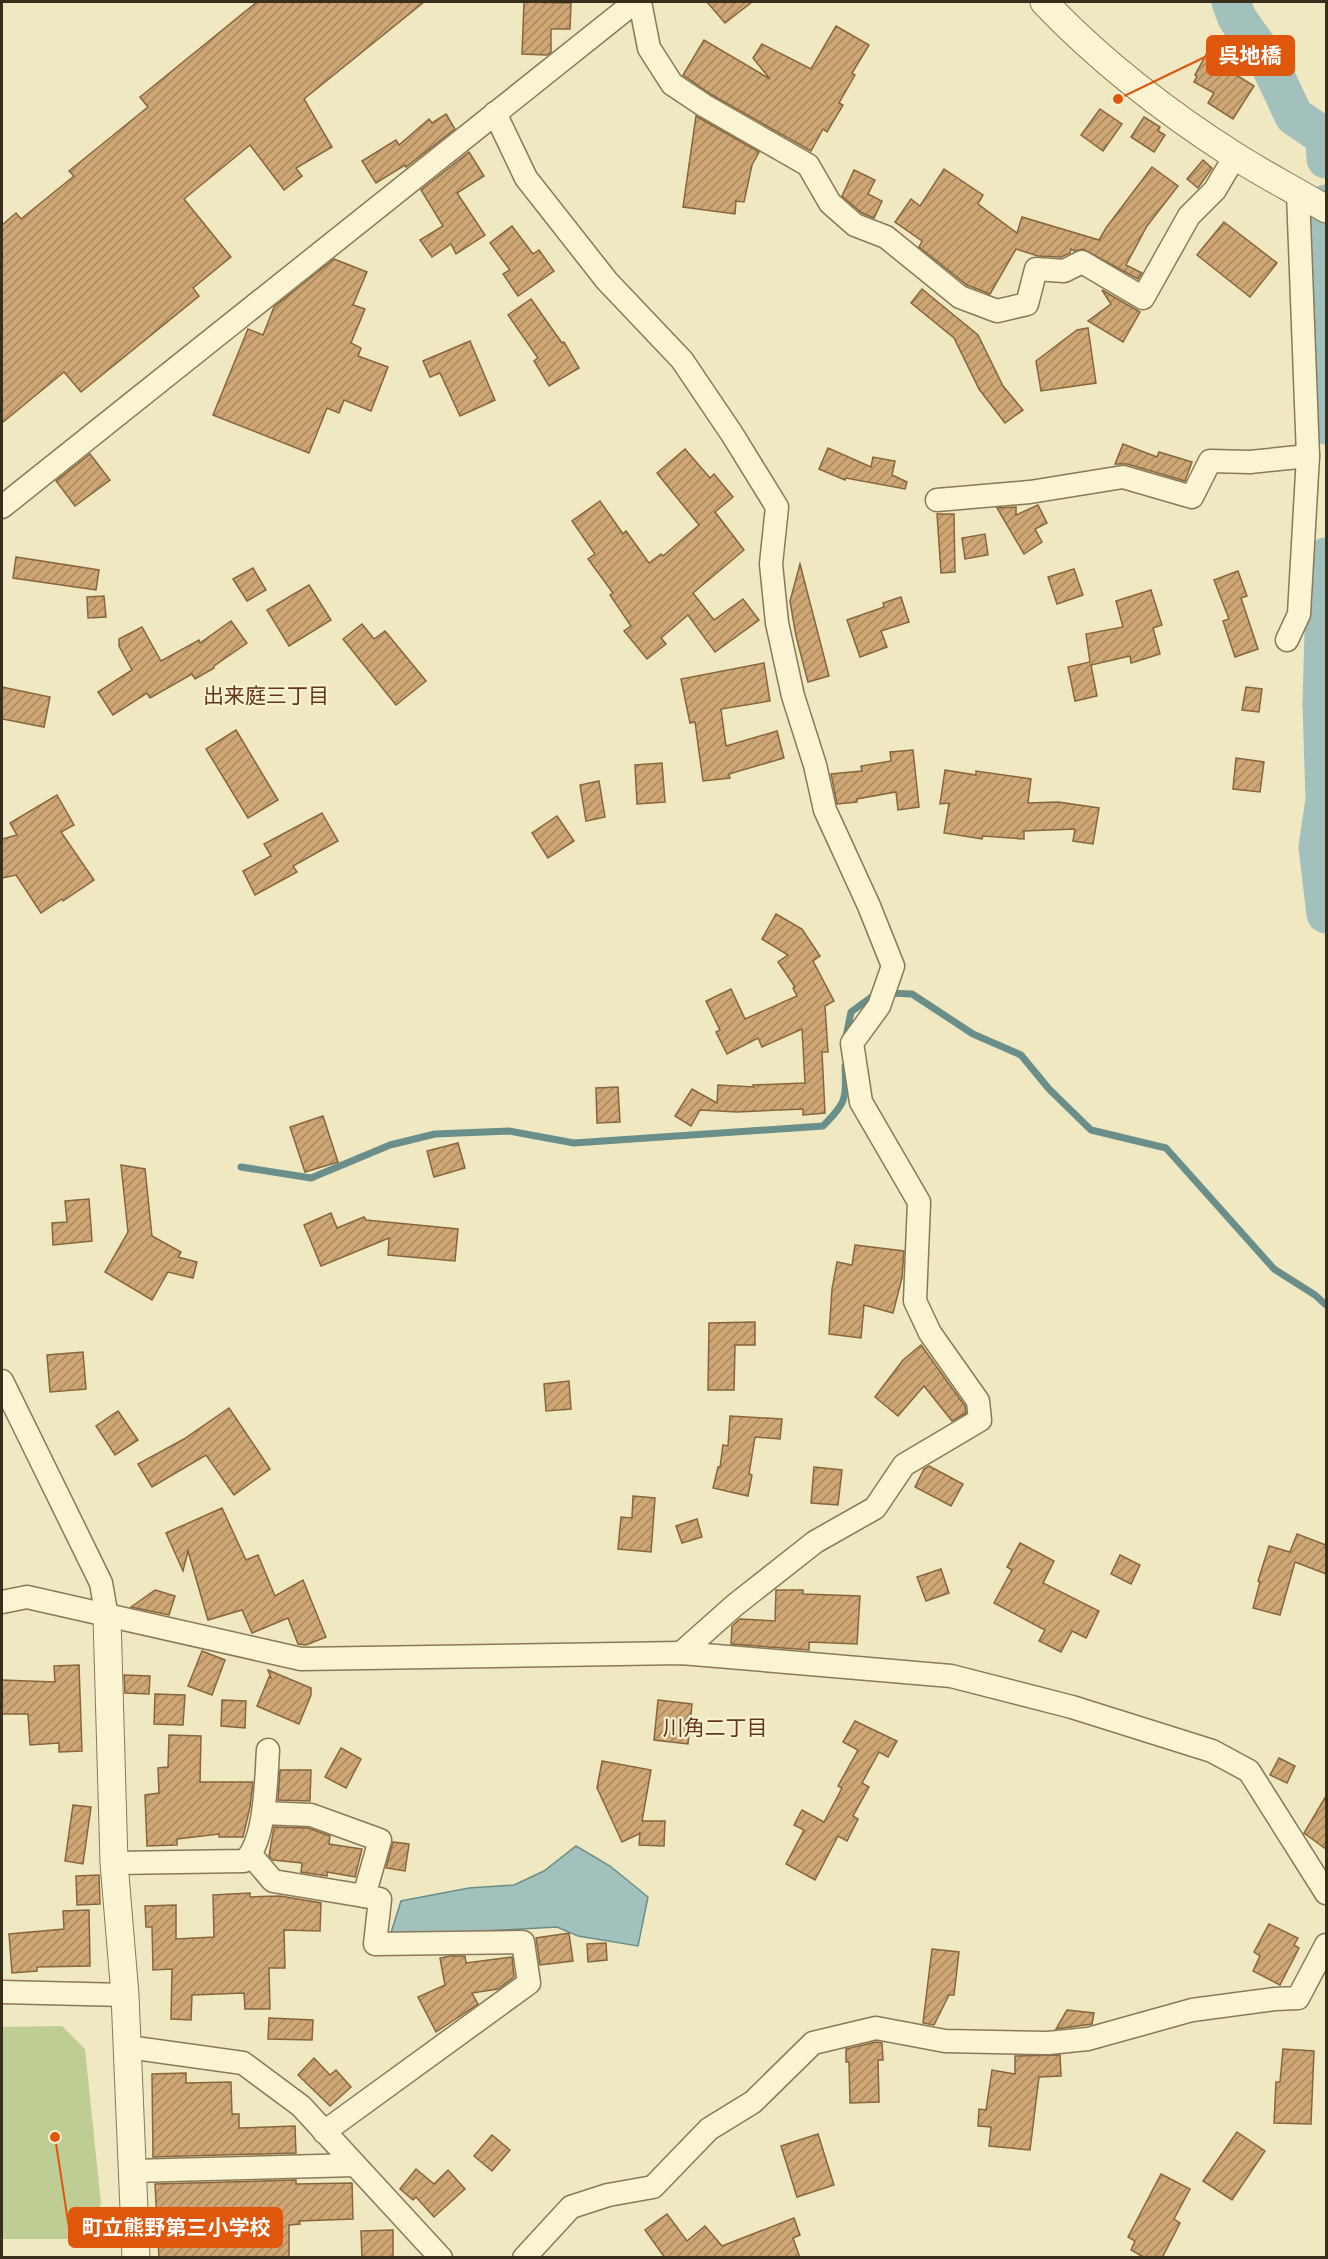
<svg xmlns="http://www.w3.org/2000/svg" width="1328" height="2259" font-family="Georgia,'Noto Sans JP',serif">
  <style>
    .grass { fill: #becd94 }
    .water { fill: #a3c1bc; stroke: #6a8f8b; stroke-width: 1.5 }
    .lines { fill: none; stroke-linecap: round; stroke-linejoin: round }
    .stream { stroke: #6a8f8b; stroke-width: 7 }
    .river { stroke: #a3c1bc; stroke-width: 39 }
    .building { fill: url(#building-hatch); stroke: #88663d; stroke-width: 1.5 }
    .minor-casing { stroke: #897958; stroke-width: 25 }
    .tertiary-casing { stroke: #897958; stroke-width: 29 }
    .minor { stroke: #faf4d3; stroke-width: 22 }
    .tertiary { stroke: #faf4d3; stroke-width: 27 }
    .labels { text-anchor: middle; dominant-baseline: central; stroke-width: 4.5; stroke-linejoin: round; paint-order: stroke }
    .neighbourhood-label { font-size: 21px; fill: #65351b; stroke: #f6f1d0 }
    .leader { fill: none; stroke: #df570d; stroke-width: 2 }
    .callout-dot { fill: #df570d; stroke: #f6f1d0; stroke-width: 2 }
    .callout { fill: #df570d; stroke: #df570d; stroke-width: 2 }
    .callout-label { font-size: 21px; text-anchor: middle; font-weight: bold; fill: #fff }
  </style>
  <defs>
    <pattern id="building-hatch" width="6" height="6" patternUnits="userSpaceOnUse" patternTransform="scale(1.5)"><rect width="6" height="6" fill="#cea775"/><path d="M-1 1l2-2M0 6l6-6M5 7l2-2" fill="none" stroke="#a8885f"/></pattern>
  </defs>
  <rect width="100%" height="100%" fill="#efe8c0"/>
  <path class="grass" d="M62,2026L85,2049L101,2204L77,2239H2V2027Z"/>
  <path class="water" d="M576,1846L610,1866L648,1897L638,1946L578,1936L557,1927L390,1936L401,1901L469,1888L514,1885L544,1871Z"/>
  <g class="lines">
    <g class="stream">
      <path d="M888,993L912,994L973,1034L1021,1055L1049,1089L1091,1130L1166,1148L1274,1269L1315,1295L1326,1305"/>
      <path d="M846,1037L851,1012L877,993"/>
      <path d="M241,1167L311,1178L390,1145L435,1134L509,1131L574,1143L823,1126C847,1102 846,1099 845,1066"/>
    </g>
    <g class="river">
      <path d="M1231,2L1237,18L1270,65L1294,116L1325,137L1326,159"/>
      <path d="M1326,204L1324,296L1326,425"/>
      <path d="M1326,557L1322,704L1325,800L1318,847L1326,914"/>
    </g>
  </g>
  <g class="building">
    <path d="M257,2H424L304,99L332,147L296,168L302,176L284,190L250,145L184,199L231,257L193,288L199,296L81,392L64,372L2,423V225L16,213L21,219L74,176L69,171L148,107L140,97Z"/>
    <path d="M524,2L571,3L570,29H551V52L547,55L522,54Z"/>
    <path d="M707,2H752L725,23Z"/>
    <path d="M836,26L869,45L852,73L855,75L839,103L843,105L827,132L823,129L811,151L712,95L683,75L704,40L770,79L753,58L762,44L811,69Z"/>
    <path d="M1208,51L1228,62L1225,68L1254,86L1233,119L1208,103L1214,93L1194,82L1197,76L1195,75Z"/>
    <path d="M1100,109L1122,124L1103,151L1081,135Z"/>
    <path d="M446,114L455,129L406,167L405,165L376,183L362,161L396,140L399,145L429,119L432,123Z"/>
    <path d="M696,116L759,152L752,165L744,202L736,201L735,214L683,207Z"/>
    <path d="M1144,117L1160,127L1158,131L1165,135L1154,152L1131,137Z"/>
    <path d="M469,152L484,176L457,193L485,235L456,254L451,244L432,257L420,240L443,226L421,190Z"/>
    <path d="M1203,160L1212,168L1198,188L1187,179Z"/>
    <path d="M1152,167L1178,186L1147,226L1126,265L1142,273L1138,279L1083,249L1074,251L1071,249L1070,253L1061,257L1038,256L1016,249L990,294L967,285L919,247L922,241L895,222L911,199L920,206L944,169L983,195L978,204L1017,233L1022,217L1099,240L1106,228Z"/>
    <path d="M854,170L875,180L868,194L882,201L874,218L862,213L842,196Z"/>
    <path d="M1224,222L1277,263L1250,297L1197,255Z"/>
    <path d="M512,226L533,254L539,250L554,271L518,296L503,274L510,270L490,243Z"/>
    <path d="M334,259L367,272L353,305L365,309L351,343L361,348L358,356L388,367L371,411L344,400L339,413L327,408L309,453L213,415L248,329L263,335L274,307Z"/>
    <path d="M922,289L978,335L1003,386L1023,410L1005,423L979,389L954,338L911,303Z"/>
    <path d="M1102,290L1140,312L1123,342L1088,321L1111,304Z"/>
    <path d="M531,299L562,343L564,342L579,368L549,386L534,361L538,358L508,315Z"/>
    <path d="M1088,328L1096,383L1041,391L1036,361L1077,330Z"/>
    <path d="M470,341L495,400L460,416L440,373L430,377L423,361Z"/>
    <path d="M1123,444L1157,457L1159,452L1192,462L1185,481L1127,464H1115Z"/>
    <path d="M828,448L871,467L873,457L895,461L892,475L907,482L905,489L846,478L845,480L819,469Z"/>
    <path d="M685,449L710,478L714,474L733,497L715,512L744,550L693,593L714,620L743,599L759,620L715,652L688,615L661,638L666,644L647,659L624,631L631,626L610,595L613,593L588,559L595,554L572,521L600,501L623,534L626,531L649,563L661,554L663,556L699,525L657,473Z"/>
    <path d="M90,454L110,480L75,506L56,481Z"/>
    <path d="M1038,505L1047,523L1035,529L1042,542L1024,554L997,508L1016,507V515Z"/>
    <path d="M937,514H954L955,572L941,573Z"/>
    <path d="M985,534L988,555L965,559L962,538Z"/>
    <path d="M16,557L99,570L96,590L13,578Z"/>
    <path d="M800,564L829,676L808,682L796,636L790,601Z"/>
    <path d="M253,568L266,590L247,601L233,579Z"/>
    <path d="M1074,569L1083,595L1057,604L1048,577Z"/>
    <path d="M1238,571L1247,596L1241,598L1258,649L1235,657L1223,621L1229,619L1214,580Z"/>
    <path d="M309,585L331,620L289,646L267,610Z"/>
    <path d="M1151,590L1162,625L1153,628L1160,654L1131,663L1130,656L1091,665L1097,696L1075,701L1068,667L1090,662L1086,634L1123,627L1116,601Z"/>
    <path d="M104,596L106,617L88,618L87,597Z"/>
    <path d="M901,597L909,622L881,631L887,647L860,657L847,620L884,607L883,603Z"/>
    <path d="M231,621L247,643L214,666V668L195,679L192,674L150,698L147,693L113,715L98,692L132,670L119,646V639L142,627L161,661L199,640L200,643Z"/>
    <path d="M362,624L374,639L385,631L426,681L396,705L343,639Z"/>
    <path d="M764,663L770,701L721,709L726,746L777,731L784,758L729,774L730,778L703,781L695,722L690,723L681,679Z"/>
    <path d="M2,687L50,697L44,727L2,719Z"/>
    <path d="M1246,687L1262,689L1259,712L1242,710Z"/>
    <path d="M236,730L278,800L248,818L206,749Z"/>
    <path d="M913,750L919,807L898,810L896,792L857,799V802L837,804L831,774L862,771L861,766L891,761L890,752Z"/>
    <path d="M1236,758L1264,762L1260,792L1233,789Z"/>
    <path d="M662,763L665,802L637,804L635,765Z"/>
    <path d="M945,770L976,775V771L1031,779L1028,803L1058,802L1099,808L1093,844L1073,841L1075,829L1024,831V839L983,836L982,839L944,833L949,803L940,804Z"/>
    <path d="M599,781L605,817L586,821L580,785Z"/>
    <path d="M57,795L74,825L61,832L94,880L63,901L62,899L41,913L16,875L2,878V839L17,835L10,823Z"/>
    <path d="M322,813L338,841L293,866L297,872L255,895L243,871L271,856L264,844Z"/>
    <path d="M557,816L574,841L548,858L532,833Z"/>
    <path d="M776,914L802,929L820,956L813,961L834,1001L825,1006L828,1052H822L825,1113L803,1115V1109L737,1112L700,1110L691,1126L675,1116L692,1089L717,1103L718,1085L754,1087L753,1085L805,1083L802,1029L762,1047L758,1038L727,1054L716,1032L720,1030L706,1001L731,989L745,1019L797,996L793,988L795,987L778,962L788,955L762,939Z"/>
    <path d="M618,1087L620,1122L597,1123L596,1088Z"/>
    <path d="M323,1116L338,1162L305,1172L290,1127Z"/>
    <path d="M458,1143L465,1168L434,1177L427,1151Z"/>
    <path d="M121,1165L145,1169L152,1236L181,1252L178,1257L197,1262L193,1278L168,1272L152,1300L105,1272L128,1232Z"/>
    <path d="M89,1199L92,1241L53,1245L52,1223L67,1222L65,1201Z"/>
    <path d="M331,1213L337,1228L364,1217L366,1220L458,1229L455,1261L388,1255L389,1238L321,1266L304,1225Z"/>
    <path d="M855,1245L904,1251L902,1278L893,1313L864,1305L861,1338L829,1334L832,1289L837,1262L852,1265Z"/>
    <path d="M755,1322V1345H735L734,1390H708L709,1323Z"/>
    <path d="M921,1345L965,1406L966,1413L952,1421L924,1386L898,1416L875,1397L903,1360Z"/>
    <path d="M83,1352L86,1389L50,1392L47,1355Z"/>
    <path d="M569,1381L571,1409L546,1411L544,1384Z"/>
    <path d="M229,1408L270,1469L234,1495L206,1455L152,1487L138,1464L184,1439Z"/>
    <path d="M118,1411L138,1440L115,1455L96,1426Z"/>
    <path d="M730,1416L782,1419L780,1439L755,1437L749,1474L752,1475L748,1496L713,1488L718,1467H720L723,1445L728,1446Z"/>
    <path d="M929,1466L963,1484L951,1506L915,1487L924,1469Z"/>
    <path d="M814,1467L842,1470L838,1505L811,1503Z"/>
    <path d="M633,1496L655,1498L651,1552L618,1549L621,1517L632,1518Z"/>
    <path d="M222,1508L246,1560L258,1555L275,1596L303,1580L326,1637L306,1645L298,1644L288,1618L252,1633L242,1610L208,1620L188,1551L183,1571L166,1533Z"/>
    <path d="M697,1519L702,1537L682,1543L676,1526Z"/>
    <path d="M1297,1534L1326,1545V1574L1295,1562L1280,1615L1253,1608L1260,1582L1258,1581L1269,1546L1290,1552Z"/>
    <path d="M1020,1543L1054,1561L1043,1583L1099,1611L1086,1638L1072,1631L1061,1652L1039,1641L1045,1630L994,1603L1012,1570L1007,1567Z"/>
    <path d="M1120,1555L1140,1565L1131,1584L1111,1574Z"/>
    <path d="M941,1569L949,1593L926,1601L917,1577Z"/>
    <path d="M155,1590L175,1596L169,1615L131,1607Z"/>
    <path d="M776,1590H803V1594L860,1596L857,1644L809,1642V1650L731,1644L732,1626L740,1619L775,1621Z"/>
    <path d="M202,1651L225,1660L212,1695L188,1686Z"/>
    <path d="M79,1665L82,1751L59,1752V1743L30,1745L28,1714H2V1680L55,1682L54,1666Z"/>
    <path d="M268,1670L311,1688V1695L299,1724L257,1706L269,1677L271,1678Z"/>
    <path d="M124,1675L150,1676L149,1694L125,1693Z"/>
    <path d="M155,1694L185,1695L183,1725L154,1724Z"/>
    <path d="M222,1700L246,1701L245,1728L221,1726Z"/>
    <path d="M658,1700L692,1704L688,1744L654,1740Z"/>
    <path d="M855,1721L897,1741L888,1757L879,1752L862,1783L869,1787L853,1816L858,1819L847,1841L838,1836L815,1880L786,1864L804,1830L794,1825L802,1810L824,1822L842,1788L838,1786L858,1750L843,1742Z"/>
    <path d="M169,1735L201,1736L200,1782H253L250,1807L243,1837H219V1834L177,1839V1845L147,1846L145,1795L159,1793L158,1768L168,1767Z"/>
    <path d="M341,1748L361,1759L346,1788L325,1777Z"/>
    <path d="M1279,1758L1295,1766L1287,1783L1270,1775Z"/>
    <path d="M602,1761L651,1770L642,1821H665L664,1846L639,1845L640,1832L639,1834L622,1842L597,1788Z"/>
    <path d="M280,1770H311L310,1801L278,1800Z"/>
    <path d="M1326,1796V1849L1304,1833Z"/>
    <path d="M73,1805L91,1807L83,1864L65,1861Z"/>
    <path d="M274,1827L308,1828L330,1836L329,1844L362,1849L355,1877L327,1872V1876L301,1872L302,1863L273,1860L269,1856Z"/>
    <path d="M393,1842L409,1844L405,1871L386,1868Z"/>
    <path d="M99,1875L100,1904L77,1905L76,1876Z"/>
    <path d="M250,1893V1897L280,1896L321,1903L320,1931L284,1930L285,1968H269L270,2009H245L244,1993L192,1995L191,2020L171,2019L172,1969L153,1970L152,1927H146L145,1906L176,1905V1939L214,1937L213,1895Z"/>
    <path d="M89,1910L90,1966L37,1967V1971L12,1973L9,1934L64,1929L63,1911Z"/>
    <path d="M1269,1924L1298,1938L1294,1945L1299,1948L1280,1985L1253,1971L1260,1956L1254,1952Z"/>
    <path d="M569,1933L573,1961L540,1965L536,1938Z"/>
    <path d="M606,1943L607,1960L588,1962L587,1944Z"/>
    <path d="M932,1949L959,1952L954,1995H949L934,2025L923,2023Z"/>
    <path d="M450,1956H465L466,1963L512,1957L514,1977L498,1989L472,1993L478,2004L436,2032L418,1997L445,1985L440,1958Z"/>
    <path d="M1067,2010L1094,2013L1092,2024L1056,2029Z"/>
    <path d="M269,2018L313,2020L312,2040L268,2039Z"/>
    <path d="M876,2042L882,2043L883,2060H878L879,2102L850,2103L849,2062H846V2049Z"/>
    <path d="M1283,2049L1314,2051L1311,2124L1274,2123L1276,2082H1280Z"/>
    <path d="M1060,2055L1061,2076L1039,2077L1030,2150L989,2146L991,2127L978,2126L979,2109L986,2110L992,2070L1015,2074V2056Z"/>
    <path d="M314,2058L330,2075L336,2070L351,2087L330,2106L298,2075Z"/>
    <path d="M186,2073V2083L231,2082L232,2114H239V2128L295,2126L296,2153L153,2157L152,2074Z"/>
    <path d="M1237,2132L1265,2151L1232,2200L1203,2181Z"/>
    <path d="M818,2134L834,2185L797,2197L781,2146Z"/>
    <path d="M492,2135L510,2150L492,2171L474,2156Z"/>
    <path d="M416,2169L434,2184L448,2170L465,2189L434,2217L416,2197L413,2200L400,2189Z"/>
    <path d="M1161,2174L1190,2189L1174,2219L1180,2223L1162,2258H1145L1131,2250L1135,2241L1128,2237Z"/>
    <path d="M296,2180V2184L352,2183L353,2219L299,2221L300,2224L289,2225V2258H159L155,2184Z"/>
    <path d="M667,2214L687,2241L705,2226L722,2246L794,2218L800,2235L793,2238L800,2258H665L645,2230Z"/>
    <path d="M393,2230V2258H362L361,2231Z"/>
  </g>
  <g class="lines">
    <g class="minor-casing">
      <g id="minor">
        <path d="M640,2L649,48L672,84L705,106L808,165L830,203L855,225L886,237L960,297L997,311L1027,304L1036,269L1064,271L1082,262L1143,298L1189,216L1215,190L1235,156"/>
        <path d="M495,113L526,178L607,281L682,360L732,434L777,507L771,564L777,623L793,696L815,765L825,810L869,906L893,966L879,1006L852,1043L861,1102L919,1202L915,1301L930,1333L978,1401L980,1420L904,1465L875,1508L815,1542L735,1605L681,1653"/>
        <path d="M937,500L1030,492L1123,477L1192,497L1210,461L1250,462L1308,456"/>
        <path d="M2,507L635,2"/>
        <path d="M1287,640L1299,614L1308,456L1298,193"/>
        <path d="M2,1381L101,1583L107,1617"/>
        <path d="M2,1602L27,1597L301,1659L681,1653L951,1676L1072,1707L1212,1751L1249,1771L1326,1893"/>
        <path d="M264,1813L311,1815L380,1840L364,1896L380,1899L375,1944L523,1942L529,1983L324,2132"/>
        <path d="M251,1855L273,1881L364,1896"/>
        <path d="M114,1863L244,1861C266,1843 266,1778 268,1750"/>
        <path d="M2,1992L125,1995"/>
        <path d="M128,2047L243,2063L301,2106L441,2258"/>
        <path d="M132,2171L355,2165"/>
        <path d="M524,2258L571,2207L608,2195L653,2187L709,2129L753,2102L813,2043L876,2028L945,2041L1048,2043L1088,2039L1192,2010L1275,1999L1298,1998L1326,1945"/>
      </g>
    </g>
    <g class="tertiary-casing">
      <g id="tertiary">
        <path d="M1044,2C1100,61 1166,112 1235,156C1265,175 1296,191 1326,209"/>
        <path d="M107,1617L114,1863L125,1995L136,2258"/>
      </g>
    </g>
    <use href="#minor" class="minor"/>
    <use href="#tertiary" class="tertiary"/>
  </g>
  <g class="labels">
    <g class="neighbourhood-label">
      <text x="266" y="694">出来庭三丁目</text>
      <text x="715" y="1726">川角二丁目</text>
    </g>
  </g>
  <path class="leader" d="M1118 99L1207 56M55 2137L69 2228"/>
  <g class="callout-dot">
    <circle cx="1118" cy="99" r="6"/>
    <circle cx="55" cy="2137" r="6"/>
  </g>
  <g class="callout">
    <rect x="1207" y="36" width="87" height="39" rx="6"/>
    <rect x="69" y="2208" width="213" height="39" rx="6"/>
  </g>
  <g class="callout-label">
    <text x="1250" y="63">呉地橋</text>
    <text x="176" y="2235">町立熊野第三小学校</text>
  </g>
  <rect width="1328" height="2259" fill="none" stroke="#382e1c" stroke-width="6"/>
</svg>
